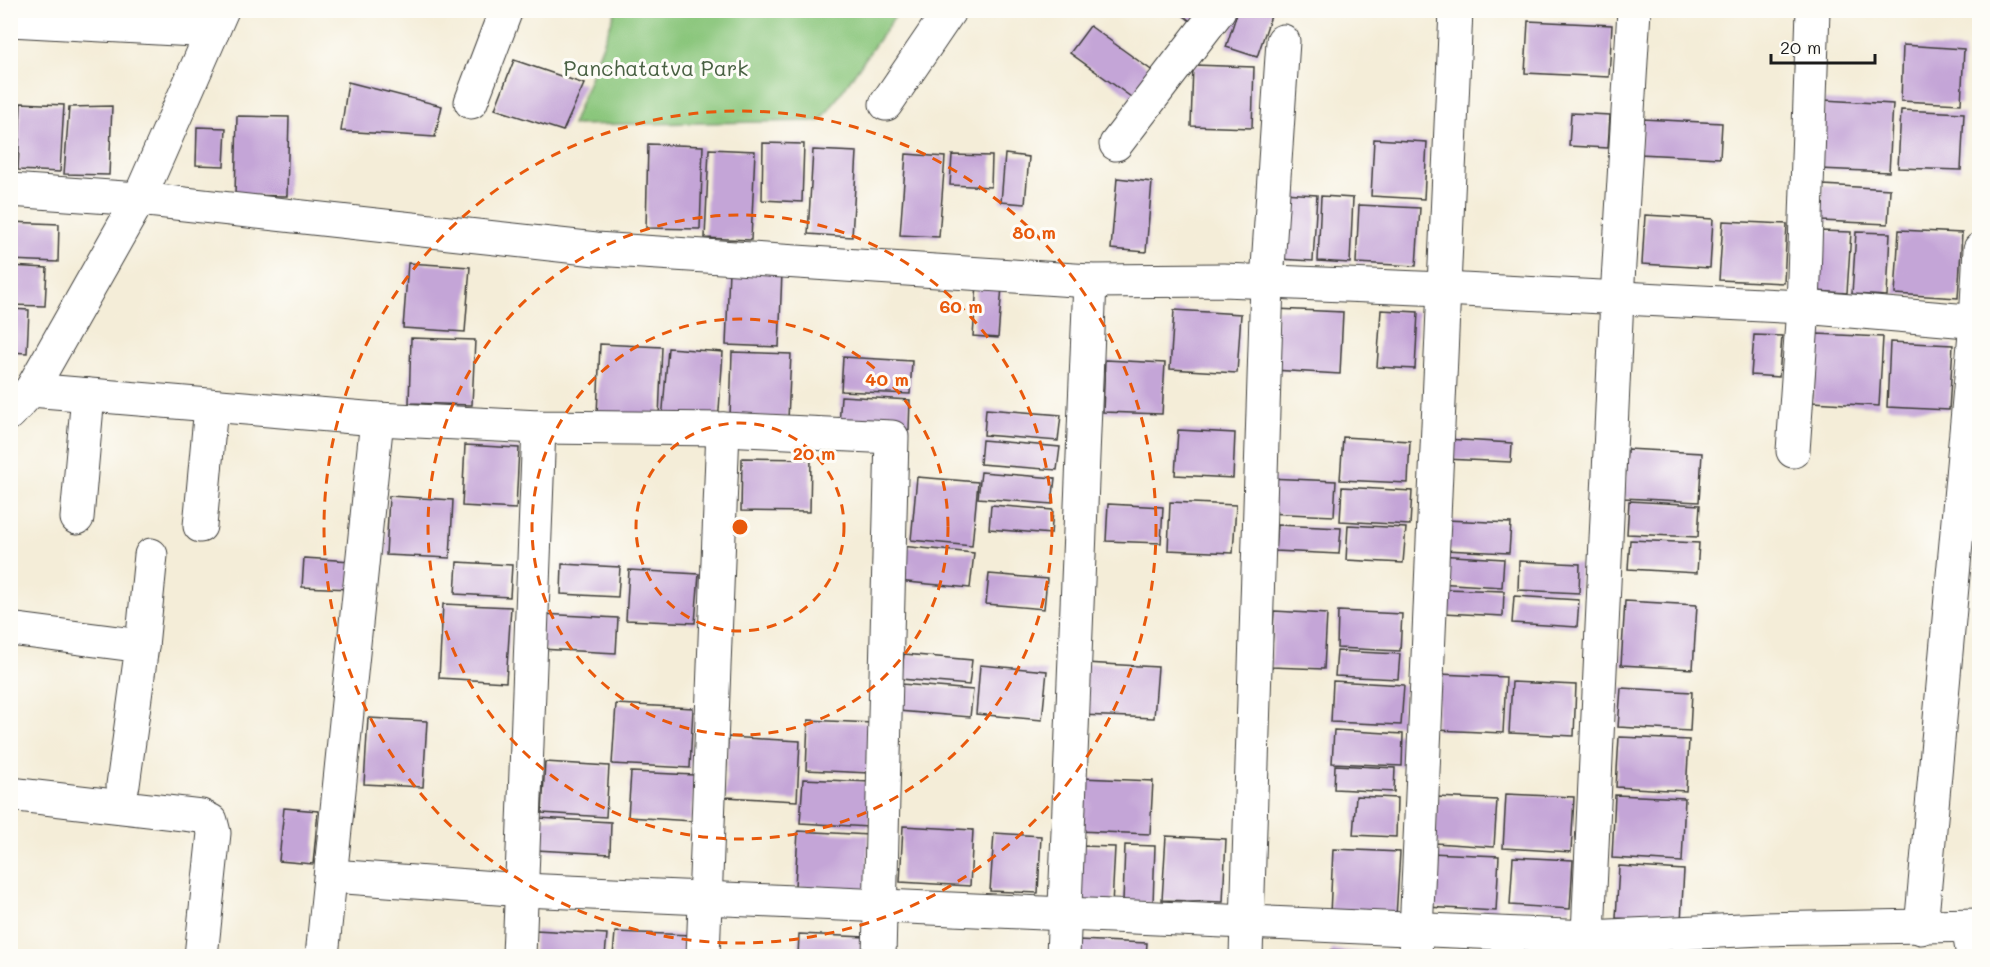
<svg xmlns="http://www.w3.org/2000/svg" width="1990" height="967" font-family="Mali,sans-serif">
  <style>
    .green { fill: #8ac67b; stroke: #53714c; stroke-width: 1.5 }
    .building { fill: #c4a5d7 }
    .lines { fill: none; stroke-linecap: round; stroke-linejoin: round }
    .minor-casing { stroke: #3c3b38; stroke-width: 35 }
    .minor { stroke: #fff; stroke-width: 33 }
    .ring { fill: none; stroke: #e8590c; stroke-width: 3; stroke-dasharray: 10 8 }
    .labels { text-anchor: middle; dominant-baseline: central; stroke-width: 6; stroke-linejoin: round; paint-order: stroke }
    .park-label { font-size: 21px; fill: #486042; stroke: #fdfcf7 }
    .centre { fill: #e8590c; stroke: #fdfcf7; stroke-width: 3 }
    .ring-label { font-size: 18px; text-anchor: middle; font-weight: bold; fill: #e8590c; stroke: #fdfcf7; stroke-width: 6; stroke-linejoin: round; paint-order: stroke }
  </style>
  <rect width="100%" height="100%" fill="#fdfcf7"/>
  <filter id="ink" filterUnits="userSpaceOnUse"><feTurbulence type="fractalNoise" baseFrequency=".0167" numOctaves="2"/><feDisplacementMap in="SourceGraphic" scale="12" xChannelSelector="R" yChannelSelector="G"/><feConvolveMatrix kernelMatrix="1 2 1 2 8 2 1 2 1" color-interpolation-filters="sRGB"/></filter>
  <filter id="wash" filterUnits="userSpaceOnUse"><feTurbulence type="fractalNoise" baseFrequency=".008" numOctaves="4" result="noise"/><feDisplacementMap in="SourceGraphic" scale="24" xChannelSelector="R" yChannelSelector="G"/><feGaussianBlur stdDeviation="1.35" result="paint"/><feColorMatrix in="noise" values="0 0 0 0 0 0 0 0 0 0 0 0 0 0 0 0 0 1.4 0 .05"/><feComposite in="paint" operator="in"/></filter>
  <g filter="url(#wash)">
    <rect width="100%" height="100%" fill="#f4edd8"/>
    <path class="green" d="M616,10H899V11L821,121L572,125Z"/>
    <g id="blocks">
      <g class="building">
        <path d="M1176,10H1202L1193,23Z"/>
        <path d="M1238,10H1273L1257,57L1226,47Z"/>
        <path d="M1528,21L1612,25L1609,77L1525,73Z"/>
        <path d="M1090,26L1165,80L1145,107L1070,53Z"/>
        <path d="M1903,45L1964,49L1961,104L1901,101Z"/>
        <path d="M514,60L584,84L563,131L495,109Z"/>
        <path d="M1193,65L1254,67L1252,128L1191,126Z"/>
        <path d="M348,82L442,106L435,137L341,131Z"/>
        <path d="M1824,100L1893,104L1889,172L1820,169Z"/>
        <path d="M10,101H17L15,172H10Z"/>
        <path d="M21,103L64,105L60,172L18,170Z"/>
        <path d="M112,106L109,175L64,174L69,107Z"/>
        <path d="M1901,110L1964,113L1961,170L1898,168Z"/>
        <path d="M1571,113L1610,115L1608,148L1569,146Z"/>
        <path d="M237,116L289,117L287,196L235,195Z"/>
        <path d="M1642,119L1722,123L1720,158L1640,154Z"/>
        <path d="M197,127L226,128L224,166L196,165Z"/>
        <path d="M1374,139L1427,142L1424,199L1371,196Z"/>
        <path d="M763,143L804,144L802,202L762,200Z"/>
        <path d="M648,144L703,146L700,229L646,228Z"/>
        <path d="M709,149L755,151L751,240L705,238Z"/>
        <path d="M813,150L857,152L852,237L808,234Z"/>
        <path d="M906,154L945,157L939,237L900,235Z"/>
        <path d="M1005,154L1029,157L1025,204L1001,202Z"/>
        <path d="M952,155L992,156L991,187L950,185Z"/>
        <path d="M1117,178L1152,182L1146,252L1111,249Z"/>
        <path d="M1823,185L1890,189L1888,224L1821,221Z"/>
        <path d="M1281,193L1317,195L1313,261L1278,259Z"/>
        <path d="M1321,196L1353,198L1350,263L1318,261Z"/>
        <path d="M1359,205L1420,208L1416,266L1356,263Z"/>
        <path d="M1645,215L1713,219L1710,268L1642,264Z"/>
        <path d="M1723,221L1787,224L1784,283L1719,280Z"/>
        <path d="M10,222L59,224L58,262L10,260Z"/>
        <path d="M1899,230L1962,233L1958,298L1895,294Z"/>
        <path d="M1819,231L1851,232L1847,293L1815,291Z"/>
        <path d="M1856,232L1890,233L1887,296L1852,294Z"/>
        <path d="M408,263L470,267L465,332L403,328Z"/>
        <path d="M10,266L47,268L45,306L10,305Z"/>
        <path d="M729,270L782,272L779,347L726,345Z"/>
        <path d="M977,284L1002,286L998,338L973,336Z"/>
        <path d="M10,309L29,310L27,353L10,352Z"/>
        <path d="M1276,309L1343,312L1340,374L1273,370Z"/>
        <path d="M1174,310L1241,314L1237,373L1170,369Z"/>
        <path d="M1381,310L1418,312L1415,369L1377,367Z"/>
        <path d="M1817,334L1883,337L1879,406L1813,402Z"/>
        <path d="M1754,335L1782,336L1779,377L1751,375Z"/>
        <path d="M411,338L475,340L472,405L409,403Z"/>
        <path d="M1890,342L1953,345L1949,410L1887,407Z"/>
        <path d="M600,344L662,347L659,417L597,415Z"/>
        <path d="M668,348L723,352L718,425L662,421Z"/>
        <path d="M732,352L791,354L788,419L730,417Z"/>
        <path d="M843,357L912,361L910,394L841,391Z"/>
        <path d="M1105,360L1165,363L1162,414L1103,412Z"/>
        <path d="M841,396L910,400L909,430L839,426Z"/>
        <path d="M986,409L1061,415L1058,441L984,435Z"/>
        <path d="M1178,430L1235,433L1233,478L1175,475Z"/>
        <path d="M1343,437L1410,441L1408,483L1340,480Z"/>
        <path d="M1445,439L1512,443L1511,462L1445,459Z"/>
        <path d="M982,440L1060,447L1057,470L980,464Z"/>
        <path d="M465,445L519,448L516,509L462,506Z"/>
        <path d="M1627,449L1702,453L1699,502L1624,498Z"/>
        <path d="M742,458L811,459L810,512L741,511Z"/>
        <path d="M981,472L1055,478L1052,504L978,498Z"/>
        <path d="M917,477L978,482L972,546L911,540Z"/>
        <path d="M1267,478L1336,481L1334,516L1265,513Z"/>
        <path d="M1342,487L1412,491L1410,525L1340,521Z"/>
        <path d="M389,496L453,500L450,558L386,555Z"/>
        <path d="M1629,501L1700,505L1698,537L1627,534Z"/>
        <path d="M1170,502L1236,505L1233,553L1168,550Z"/>
        <path d="M1108,504L1163,507L1161,543L1106,541Z"/>
        <path d="M991,505L1053,510L1051,534L989,529Z"/>
        <path d="M1446,520L1511,523L1509,553L1444,550Z"/>
        <path d="M1277,525L1341,528L1339,554L1275,551Z"/>
        <path d="M1348,525L1406,528L1403,563L1346,560Z"/>
        <path d="M1630,540L1699,543L1697,573L1628,569Z"/>
        <path d="M900,546L974,553L970,588L897,581Z"/>
        <path d="M1437,555L1504,559L1502,587L1436,583Z"/>
        <path d="M304,558L352,561L350,589L302,587Z"/>
        <path d="M1519,561L1580,564L1579,593L1518,590Z"/>
        <path d="M457,562L512,565L510,597L455,594Z"/>
        <path d="M562,564L620,567L618,597L561,594Z"/>
        <path d="M629,570L699,574L695,623L626,620Z"/>
        <path d="M989,574L1047,579L1044,609L986,604Z"/>
        <path d="M1445,589L1504,591L1503,616L1444,613Z"/>
        <path d="M1514,596L1579,600L1577,627L1512,623Z"/>
        <path d="M1625,601L1697,605L1693,669L1621,665Z"/>
        <path d="M443,604L511,607L506,682L439,678Z"/>
        <path d="M1274,611L1327,614L1324,669L1271,667Z"/>
        <path d="M1338,611L1402,614L1400,651L1337,648Z"/>
        <path d="M542,614L618,618L616,653L540,649Z"/>
        <path d="M1337,651L1400,654L1398,679L1335,676Z"/>
        <path d="M904,654L972,660L969,685L901,679Z"/>
        <path d="M1085,663L1158,667L1154,718L1081,715Z"/>
        <path d="M980,665L1047,671L1042,720L976,714Z"/>
        <path d="M1439,674L1506,677L1503,733L1436,730Z"/>
        <path d="M1333,681L1404,685L1401,725L1331,722Z"/>
        <path d="M1512,682L1576,685L1574,736L1509,733Z"/>
        <path d="M901,684L973,690L970,717L898,711Z"/>
        <path d="M1621,688L1692,692L1690,731L1618,727Z"/>
        <path d="M616,704L693,708L690,768L612,764Z"/>
        <path d="M368,718L427,721L423,787L364,784Z"/>
        <path d="M808,720L872,723L869,773L806,770Z"/>
        <path d="M1334,730L1403,734L1402,766L1332,763Z"/>
        <path d="M728,737L800,741L797,801L725,797Z"/>
        <path d="M1619,737L1689,740L1686,791L1616,787Z"/>
        <path d="M545,762L609,766L606,817L542,813Z"/>
        <path d="M1335,765L1395,768L1394,792L1334,789Z"/>
        <path d="M631,772L694,775L692,821L628,817Z"/>
        <path d="M1081,778L1153,781L1150,834L1078,831Z"/>
        <path d="M803,779L872,782L869,827L800,823Z"/>
        <path d="M1506,794L1574,797L1571,852L1503,848Z"/>
        <path d="M1615,795L1685,798L1682,862L1612,858Z"/>
        <path d="M1356,796L1397,798L1396,837L1353,835Z"/>
        <path d="M1437,797L1497,800L1494,847L1435,843Z"/>
        <path d="M284,808L318,811L313,864L279,861Z"/>
        <path d="M538,818L611,822L610,854L536,850Z"/>
        <path d="M903,826L973,830L970,886L900,882Z"/>
        <path d="M798,831L869,835L866,891L795,887Z"/>
        <path d="M994,833L1041,836L1038,893L990,891Z"/>
        <path d="M1166,836L1226,839L1223,902L1162,900Z"/>
        <path d="M1125,845L1155,846L1153,903L1123,901Z"/>
        <path d="M1080,846L1115,847L1112,905L1077,903Z"/>
        <path d="M1333,849L1400,852L1396,917L1330,914Z"/>
        <path d="M1430,853L1499,856L1496,911L1427,907Z"/>
        <path d="M1513,857L1573,860L1570,909L1510,905Z"/>
        <path d="M1619,866L1684,870L1681,921L1616,918Z"/>
        <path d="M535,930L607,934L605,956H534Z"/>
        <path d="M615,932L691,935L689,956H613Z"/>
        <path d="M799,934L865,937L864,956H798Z"/>
        <path d="M1077,940L1147,943L1146,956H1076Z"/>
        <path d="M1331,950L1397,953V956H1331Z"/>
      </g>
    </g>
  </g>
  <g filter="url(#ink)">
    <use href="#blocks" fill-opacity="0" stroke="#3c3b38" stroke-width="1.5"/>
    <g class="lines">
      <g class="minor-casing">
        <g id="minor">
          <path d="M10,20L213,31"/>
          <path d="M471,102L506,10"/>
          <path d="M886,104L950,10"/>
          <path d="M1116,144L1219,10"/>
          <path d="M10,190L139,199L596,249L1090,281L1223,280L1443,289L1803,307L1980,322"/>
          <path d="M31,390L377,419L539,427L723,429L892,437L879,956"/>
          <path d="M10,413L31,390L139,199L222,10"/>
          <path d="M1793,451L1803,307L1813,10"/>
          <path d="M77,518L88,395"/>
          <path d="M200,526L211,406"/>
          <path d="M10,629L142,646L123,785"/>
          <path d="M142,646L151,555"/>
          <path d="M10,794L201,816L211,821L214,833L201,956"/>
          <path d="M332,876L523,890L1588,937L1763,929L1980,925"/>
          <path d="M1968,926L1973,956"/>
          <path d="M1921,928L1976,322L1980,249"/>
          <path d="M322,956L377,419"/>
          <path d="M519,956L539,427"/>
          <path d="M703,956L723,429"/>
          <path d="M1063,956L1090,281"/>
          <path d="M1246,956L1267,282L1283,41"/>
          <path d="M1415,956L1456,10"/>
          <path d="M1587,956L1617,298L1634,10"/>
        </g>
      </g>
      <use href="#minor" class="minor"/>
    </g>
  </g>
  <g class="ring">
    <circle cx="740" cy="527" r="104"/>
    <circle cx="740" cy="527" r="208"/>
    <circle cx="740" cy="527" r="312"/>
    <circle cx="740" cy="527" r="416"/>
  </g>
  <g class="labels">
    <g class="park-label">
      <text x="656" y="67">Panchatatva Park</text>
    </g>
  </g>
  <circle cx="740" cy="527" r="9" class="centre"/>
  <g class="ring-label">
    <text x="1034" y="239">80 m</text>
    <text x="961" y="313">60 m</text>
    <text x="887" y="386">40 m</text>
    <text x="814" y="460">20 m</text>
  </g>
  <rect width="1990" height="967" fill="none" stroke="#fdfcf7" stroke-width="36"/>
  <path d="M1771 54v9h104v-9" fill="none" stroke="#1c1c1c" stroke-width="3"/>
  <text x="1780" y="54" font-size="18" fill="#1c1c1c" stroke="#fdfcf7" stroke-width="4.5" paint-order="stroke">20 m</text>
</svg>
